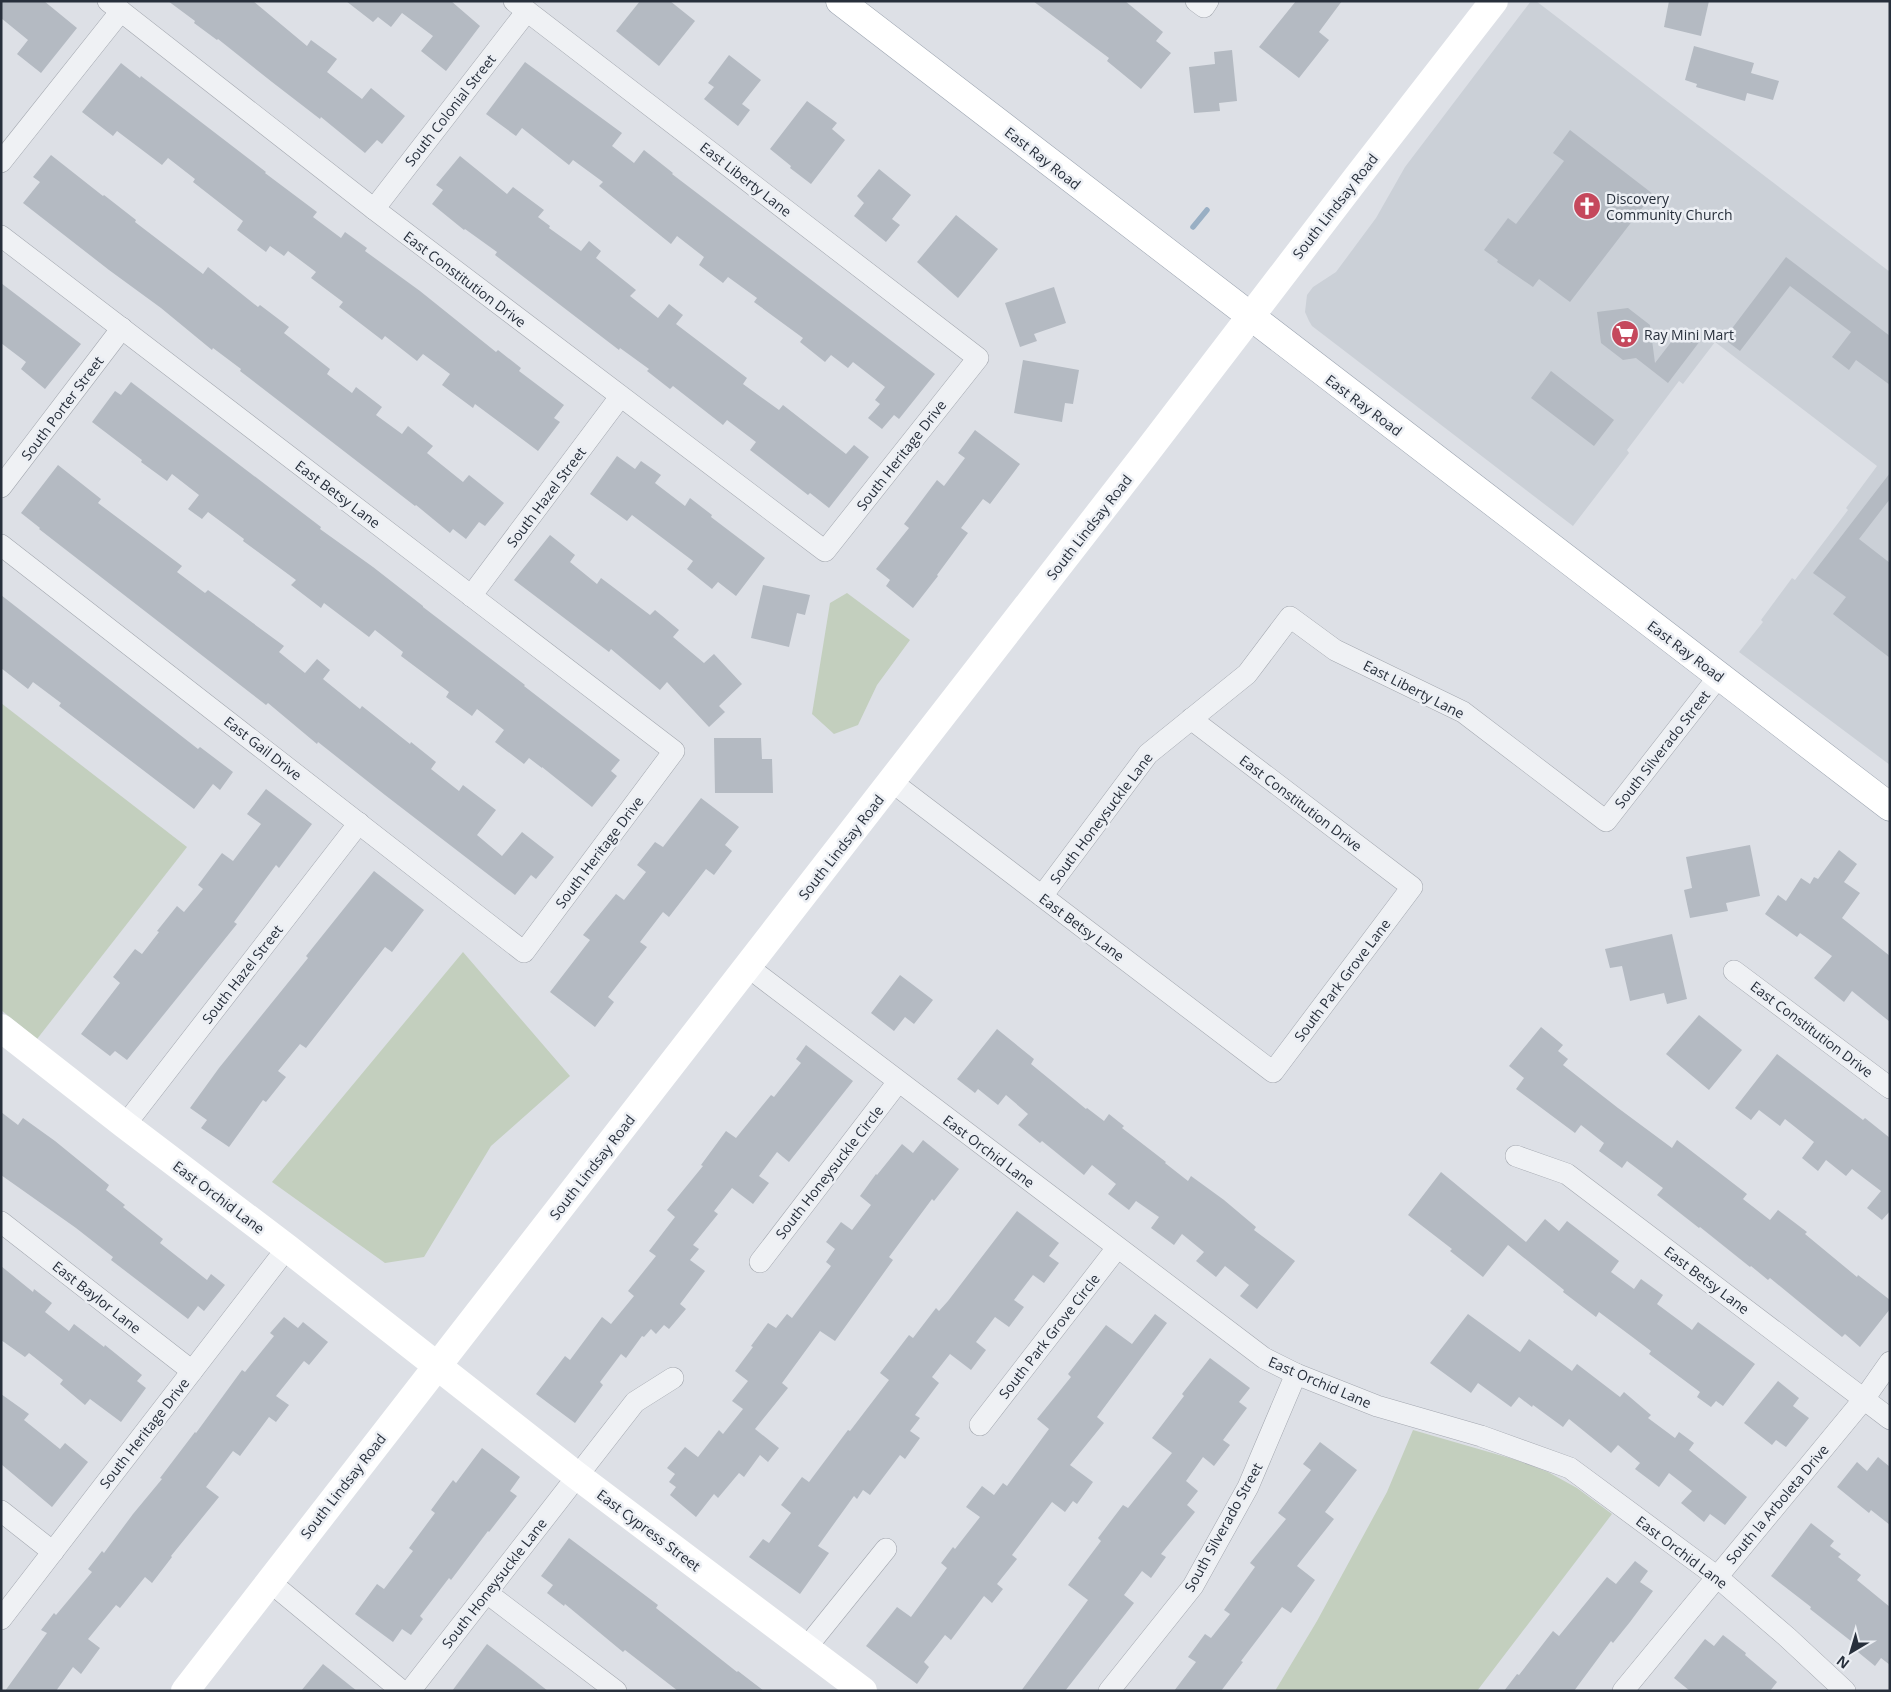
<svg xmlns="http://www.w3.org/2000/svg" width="1891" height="1692" font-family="'Open Sans',sans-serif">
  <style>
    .built { fill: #cbd0d7 }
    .green { fill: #c3cfbe }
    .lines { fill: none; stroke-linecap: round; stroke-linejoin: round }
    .stream { stroke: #99afc4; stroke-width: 5.5 }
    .building { fill: #b4bac2 }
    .street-casing { stroke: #a3a7af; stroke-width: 22 }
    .primary-casing { stroke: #9da5b1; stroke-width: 29 }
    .street { stroke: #eff1f4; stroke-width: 21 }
    .secondary { stroke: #fff; stroke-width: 28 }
    .primary { stroke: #fff; stroke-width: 28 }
    .labels { text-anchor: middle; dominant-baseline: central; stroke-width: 5; stroke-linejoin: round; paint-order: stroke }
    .street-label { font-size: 14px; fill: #272f3b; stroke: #eceff4 }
    .poi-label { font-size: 14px; fill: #272f3b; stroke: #eceff4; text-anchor: start }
  </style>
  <rect width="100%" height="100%" fill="#dde0e6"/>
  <path class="built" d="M1531,1H1536L1890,272V765L1739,652L1763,622L1761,620L1792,578L1795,580L1848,510L1846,508L1877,466L1715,342L1683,384L1679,381L1627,450L1629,453L1573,526L1312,326L1309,321L1305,312L1307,295L1313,287L1336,272L1376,218L1405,167Z"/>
  <g class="green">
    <path d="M847,593L910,640L877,685L858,725L834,734L812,714L830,603Z"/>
    <path d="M1,703L187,847L37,1039L1,1010Z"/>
    <path d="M463,952L570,1076L491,1146L424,1257L385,1263L272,1182Z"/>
    <path d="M1413,1430L1513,1459L1548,1472L1577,1488L1612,1514L1477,1691H1275L1317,1621L1387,1492Z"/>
  </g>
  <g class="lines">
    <path class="stream" d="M1193,227L1207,210"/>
  </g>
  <g class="building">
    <path d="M1,1H44L77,28L41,73L17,54L28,40L1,18Z"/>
    <path d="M168,1H253L307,46L311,40L337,59L327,72L362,99L371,88L405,116L382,144L377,140L365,153L321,117L320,119L272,82L218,39L217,40L194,23L195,21Z"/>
    <path d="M346,1H451L480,26L446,71L421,51L433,36L402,13L391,27L378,17L373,22Z"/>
    <path d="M640,1H670L695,21L659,66L616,31Z"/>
    <path d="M1033,1H1125L1163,32L1156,41L1171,53L1141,89L1107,61L1109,58Z"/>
    <path d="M1296,1H1342L1319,32L1329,40L1299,78L1259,47Z"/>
    <path d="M1669,1H1709L1701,36L1664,27Z"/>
    <path d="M1694,46L1754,63L1751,73L1779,81L1773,100L1747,93L1745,101L1696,87L1697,84L1685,80Z"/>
    <path d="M1232,50L1237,101L1219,103L1220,111L1194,113L1189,67L1215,64L1214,52Z"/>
    <path d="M729,55L761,80L742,104L750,110L738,126L704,99L714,87L708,83Z"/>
    <path d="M525,62L622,133L612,146L634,163L644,150L673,173L672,174L935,374L899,419L894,415L882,429L868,418L880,404L875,400L885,387L853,362L848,368L831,355L825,362L800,342L803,338L754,302L757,298L728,277L723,283L699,265L704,257L677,236L671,244L599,186L603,182L573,160L569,165L522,128L516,136L486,114Z"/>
    <path d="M121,63L140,78L141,76L266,172L265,173L317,212L313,217L341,238L345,232L367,248L365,251L420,291L496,352L498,350L521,368L519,371L564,405L554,418L560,422L538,451L475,404L473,408L442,385L450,374L423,354L417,361L385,336L382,340L339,307L343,302L311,278L316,272L288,251L284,256L270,246L266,252L237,230L243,221L193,182L195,179L168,158L162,165L117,131L113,136L82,112Z"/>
    <path d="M807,101L837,123L832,129L845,140L811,184L790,168L791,166L770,149Z"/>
    <path d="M1570,130L1653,194L1570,302L1539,279L1533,287L1497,262L1498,260L1484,250L1508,218L1516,224L1564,161L1553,153Z"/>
    <path d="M51,155L103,196L104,195L136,220L135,222L203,274L208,267L258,307L260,305L289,327L284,333L330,369L327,374L352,393L356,387L382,407L376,415L402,434L408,426L433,446L427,453L463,482L469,475L504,503L485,526L479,522L466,539L453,529L450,533L416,505L415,506L240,371L241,369L213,348L212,350L161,308L109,270L23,203L40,182L33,177Z"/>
    <path d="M460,156L507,194L513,187L544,210L538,217L550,226L549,228L581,251L589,241L601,251L596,258L636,290L630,296L658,318L669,304L683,315L676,324L747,378L743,384L779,410L783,405L846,454L854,445L869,457L829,508L810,493L808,495L750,450L756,442L727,420L723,425L673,386L670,389L647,371L649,369L620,348L619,350L495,255L497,252L465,229L464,230L432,204L443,190L436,185Z"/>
    <path d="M879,169L911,195L892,219L900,225L886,242L854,216L864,203L857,196Z"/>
    <path d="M956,215L998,249L958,298L917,262Z"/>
    <path d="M1786,257L1890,336V385L1856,360L1849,370L1832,357L1851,332L1790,286L1740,351L1724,339Z"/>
    <path d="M1,283L81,344L45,389L21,369L26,362L1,343Z"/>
    <path d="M1054,287L1066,323L1034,334L1037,341L1020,347L1005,303Z"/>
    <path d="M1628,308L1650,325L1655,363L1682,328L1700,341L1668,383L1636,358L1623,360L1601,343L1597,312Z"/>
    <path d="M1023,360L1079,370L1073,404L1065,403L1062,422L1014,413Z"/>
    <path d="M1551,371L1614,420L1594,446L1531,398Z"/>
    <path d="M131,382L321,527L320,529L373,567L423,606V607L525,685L524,686L620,760L611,771L617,776L592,807L542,767V768L529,758L524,764L495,742L504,730L477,709L472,716L446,697L449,692L401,656L403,652L375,630L369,637L324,603L321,608L291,585L296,580L243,541L244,539L208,512L202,519L188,509L199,495L172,474L167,481L141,462L142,460L92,422L115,391L121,395Z"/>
    <path d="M975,430L1020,464L990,504L983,499L961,528L968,533L937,575L938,576L913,608L886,586L890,580L876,569L909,528L904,524L937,480L944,486L965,458L958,453Z"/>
    <path d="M617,456L635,469L641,461L661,475L655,483L685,506L690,498L712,515L711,517L765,558L736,596L718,582L712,589L687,569L693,561L632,515L627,521L590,494Z"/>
    <path d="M58,465L101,499L98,503L182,566L177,572L205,593L208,590L284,646L279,652L305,673L317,659L330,670L323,679L360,709L362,706L410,744L411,742L436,762L431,769L459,791L463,785L496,810L477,835L502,856L522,832L554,857L536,879L531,875L515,895L385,795L318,742L317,744L268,703L266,705L39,529L40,528L21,513Z"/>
    <path d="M1890,473V499L1859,539L1890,563V658L1833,614L1846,597L1813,573Z"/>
    <path d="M550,535L575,555L570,562L597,584L601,578L650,615L655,610L679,630L673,637L704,663L714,654L742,684L719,706L725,712L709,727L667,682L660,690L611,649L609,652L514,580Z"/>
    <path d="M763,585L810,595L805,615L797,613L789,647L751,638Z"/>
    <path d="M1,595L198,749L200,747L233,772L220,790L213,784L194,809L59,706L61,703L33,682L28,689L1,668Z"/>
    <path d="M714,738H761L762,759H772L773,793H715Z"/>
    <path d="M266,789L312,824L279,868L276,865L234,922L237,924L127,1060L115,1051L110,1056L81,1034L120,983L113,977L135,949L142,954L159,932L157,931L177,906L184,912L203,889L198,885L222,853L233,861L261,824L247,814Z"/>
    <path d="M701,798L739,827L725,845L732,851L714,875L706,869L669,917L663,912L640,942L647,947L608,997L614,1002L595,1027L550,992L590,940L583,935L616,894L624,900L646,872L637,865L655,842L663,847Z"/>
    <path d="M1750,845L1760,896L1726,903L1728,911L1690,918L1684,890L1692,888L1686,857Z"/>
    <path d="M1839,850L1857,864L1844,882L1860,893L1842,918L1890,956V1022L1852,991L1844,1002L1814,978L1832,956L1800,933L1797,937L1765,914L1778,895L1786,901L1801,878L1810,884L1814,877L1818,879Z"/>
    <path d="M374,871L424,910L392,952L385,947L306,1048L300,1044L278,1071L286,1077L266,1102L263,1100L229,1147L201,1128L207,1120L190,1108L219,1068L308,958L306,956Z"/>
    <path d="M1672,934L1687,999L1667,1004L1664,993L1630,1001L1622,966L1610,968L1605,949Z"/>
    <path d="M900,975L933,1000L914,1024L905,1017L894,1031L871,1013Z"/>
    <path d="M1699,1015L1742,1050L1709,1090L1666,1054Z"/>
    <path d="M1541,1027L1563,1045L1558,1051L1568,1059L1563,1065L1618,1108L1672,1148L1677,1140L1747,1194L1743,1199L1770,1220L1778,1210L1807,1232L1805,1234L1857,1277L1858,1275L1890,1300V1309L1860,1347L1845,1334L1842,1337L1770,1278L1768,1280L1751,1266L1750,1267L1700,1227L1699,1228L1657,1195L1663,1188L1627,1161L1622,1168L1599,1151L1604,1143L1581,1125L1575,1133L1516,1089L1524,1078L1509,1066Z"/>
    <path d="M997,1029L1034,1059L1031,1064L1086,1109L1087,1108L1104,1121L1109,1114L1124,1126L1122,1128L1166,1162L1165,1163L1188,1181L1191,1176L1224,1200L1256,1227L1254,1230L1295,1261L1257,1309L1240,1296L1249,1285L1225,1266L1216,1277L1196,1261L1204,1252L1182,1234L1174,1245L1151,1228L1159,1217L1136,1201L1129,1210L1108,1194L1116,1184L1092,1165L1084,1175L1042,1141L1040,1143L1018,1125L1028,1114L1006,1095L998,1105L978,1089L975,1093L957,1079Z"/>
    <path d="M806,1045L853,1081L789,1162L777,1152L759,1176L769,1183L753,1204L732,1188L714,1211L718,1214L693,1245L699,1249L690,1260L705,1271L680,1304L686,1309L669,1329L664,1325L656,1334L651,1329L644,1337L642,1336L626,1358L621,1354L600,1382L603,1385L575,1423L536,1394L565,1356L570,1360L602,1317L611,1324L634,1296L628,1291L656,1256L649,1251L675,1217L667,1210L703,1166L701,1165L726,1131L736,1138L771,1095L774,1097L801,1063L796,1059Z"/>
    <path d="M1777,1054L1863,1120L1865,1118L1890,1138V1211L1882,1220L1867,1208L1881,1191L1852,1169L1846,1176L1826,1160L1818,1171L1802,1158L1814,1142L1785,1119L1780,1126L1759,1110L1751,1120L1735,1108Z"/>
    <path d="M1,1112L18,1125L23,1118L55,1141L109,1185L106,1190L125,1205L123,1207L163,1239L160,1243L207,1280L211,1274L225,1285L204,1311L198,1306L188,1319L111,1260L113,1257L76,1228L1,1175Z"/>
    <path d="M923,1140L959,1169L934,1201L932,1199L889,1257L893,1260L835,1341L820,1331L782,1383L788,1388L755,1429L779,1448L768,1462L760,1455L744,1477L739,1473L718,1498L714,1494L696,1517L670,1495L676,1487L669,1482L675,1474L667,1468L685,1447L698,1457L719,1430L723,1434L743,1409L732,1401L748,1381L735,1371L753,1347L751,1346L768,1323L776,1328L787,1314L792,1318L831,1266L826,1262L835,1249L826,1242L841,1222L852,1230L871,1205L860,1196L876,1174L877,1175L902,1144L913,1153Z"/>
    <path d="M1441,1172L1526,1242L1545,1219L1559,1231L1567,1221L1619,1261L1611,1272L1634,1289L1641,1279L1663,1295L1657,1304L1692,1330L1698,1322L1755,1364L1723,1406L1716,1401L1711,1407L1697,1397L1700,1392L1649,1354L1651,1351L1599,1312L1596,1317L1563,1292L1564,1290L1508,1245L1483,1277L1450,1251L1452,1249L1408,1215Z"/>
    <path d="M1017,1211L1059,1243L1049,1256L1059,1263L1044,1283L1033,1275L1014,1300L1024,1307L1009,1327L995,1317L976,1342L986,1350L971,1370L950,1354L932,1377L939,1383L915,1415L920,1418L910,1431L920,1438L905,1459L900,1455L870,1495L863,1490L857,1499L854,1496L818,1546L829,1553L800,1594L749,1557L763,1539L769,1543L791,1513L781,1505L802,1477L809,1482L848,1430L850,1431L889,1380L880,1373L909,1335L913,1338L936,1308L939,1311L948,1301Z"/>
    <path d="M1,1266L33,1292L34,1289L52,1303L45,1312L69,1331L74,1324L104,1347L105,1345L142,1375L137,1381L146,1388L121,1422L90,1399L85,1405L60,1384L63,1380L29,1353L25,1357L1,1340Z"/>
    <path d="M1155,1314L1167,1323L1097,1417L1104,1423L1070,1465L1093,1482L1077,1504L1073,1501L1065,1512L1052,1502L1012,1555L1017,1559L997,1584L1003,1589L992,1603L984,1596L951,1640L945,1635L924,1662L929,1667L917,1684L866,1646L897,1607L911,1617L947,1568L941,1563L953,1547L955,1549L980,1517L966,1507L982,1486L994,1495L1003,1483L1007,1486L1049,1429L1037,1419L1071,1377L1068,1374L1106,1325L1132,1344Z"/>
    <path d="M1468,1314L1520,1352L1529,1339L1572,1371L1577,1364L1620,1397L1624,1392L1651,1415L1648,1418L1675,1438L1679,1432L1694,1443L1689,1450L1747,1497L1725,1525L1710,1514L1704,1522L1681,1503L1692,1491L1669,1473L1659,1487L1635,1469L1640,1463L1618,1445L1611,1453L1569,1419L1563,1427L1533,1405L1532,1407L1519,1397L1511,1407L1478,1383L1471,1393L1430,1363Z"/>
    <path d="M284,1317L298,1328L303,1322L328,1342L309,1365L304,1361L276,1396L289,1405L276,1422L269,1417L240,1456L233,1451L206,1487L219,1497L171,1556L172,1557L152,1583L145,1577L120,1608L116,1605L88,1639L100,1648L81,1674L73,1667L56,1691H5L47,1633L41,1630L54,1613L56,1615L92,1572L88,1569L102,1551L104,1553L133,1514L162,1479L160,1478L195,1432L196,1433L242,1370L245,1372L274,1336L270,1333Z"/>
    <path d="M1210,1358L1250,1388L1239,1402L1247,1408L1223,1440L1230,1445L1214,1466L1203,1457L1186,1481L1198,1491L1187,1505L1195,1512L1161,1554L1166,1557L1151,1578L1142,1571L1124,1595L1134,1603L1065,1691H1021L1088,1600L1068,1585L1101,1541L1098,1538L1123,1505L1128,1508L1172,1453L1152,1438L1184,1396L1182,1394Z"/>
    <path d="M1778,1381L1799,1398L1793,1406L1809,1418L1786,1447L1776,1440L1772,1445L1744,1423Z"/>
    <path d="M1,1394L29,1414L24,1420L60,1449L65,1443L88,1462L52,1507L1,1464Z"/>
    <path d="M1320,1442L1357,1470L1325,1512L1334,1519L1297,1566L1315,1580L1291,1613L1282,1607L1241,1661L1243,1662L1221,1691H1174L1196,1662L1188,1657L1205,1634L1211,1638L1230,1614L1224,1610L1255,1567L1250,1563L1286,1519L1278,1513L1311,1470L1303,1464Z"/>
    <path d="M482,1448L520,1477L510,1491L517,1496L489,1532L488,1531L451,1580L449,1578L420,1616L423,1619L411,1635L402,1629L393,1642L355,1614L377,1584L384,1589L413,1551L409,1548L435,1513L431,1510L453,1480L456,1483Z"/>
    <path d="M1878,1457L1890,1467V1525L1871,1510L1869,1513L1837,1487L1857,1462L1867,1471Z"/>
    <path d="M1811,1523L1834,1541L1830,1546L1841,1554L1838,1557L1861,1575L1857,1580L1890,1607V1665L1881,1658L1875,1666L1853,1648L1856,1645L1810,1609L1811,1607L1771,1576Z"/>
    <path d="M569,1538L658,1605L656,1608L737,1672L738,1671L764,1691H678L625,1650L623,1652L565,1604L564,1606L547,1593L553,1585L541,1576Z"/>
    <path d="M1635,1561L1648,1571L1640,1582L1653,1591L1630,1622L1613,1643L1611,1641L1574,1691H1504L1517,1674L1519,1675L1553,1631L1559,1636L1607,1577L1616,1584Z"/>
    <path d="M1723,1635L1746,1653L1745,1655L1777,1682L1770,1691H1690L1674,1678L1705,1639L1714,1646Z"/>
    <path d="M487,1644L516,1666L548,1691H452Z"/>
    <path d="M323,1664L357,1691H301Z"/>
  </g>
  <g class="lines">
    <g class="street-casing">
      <g id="street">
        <path d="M108,1L374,209L825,551L978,358L514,1"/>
        <path d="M1196,1L1204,7L1208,1"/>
        <path d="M1,162L121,11"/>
        <path d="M374,209L527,11"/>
        <path d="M1,236L674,751L524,952L1,545"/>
        <path d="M1,487L122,328"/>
        <path d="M471,596L620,397"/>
        <path d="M892,782L1273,1072L1412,887L1191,719"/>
        <path d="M1042,896L1148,754L1247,674L1290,617L1335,650L1463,712L1606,821L1719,676"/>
        <path d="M748,967L1264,1358L1296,1374L1377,1406L1481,1436L1570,1468L1716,1576L1787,1637L1845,1691"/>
        <path d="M1734,971L1890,1088"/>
        <path d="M125,1125L359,823"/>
        <path d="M1516,1156L1567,1174L1890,1419"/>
        <path d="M1,1222L192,1371"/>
        <path d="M760,1262L898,1082"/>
        <path d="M980,1425L1117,1248"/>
        <path d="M1,1511L53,1552"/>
        <path d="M270,1582L402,1691"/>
        <path d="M487,1593L616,1691"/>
        <path d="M1,1619L287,1248"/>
        <path d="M806,1648L886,1549"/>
        <path d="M410,1691L635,1402L673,1378"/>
        <path d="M1109,1691L1193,1586L1248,1487L1296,1374"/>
        <path d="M1623,1691L1864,1399L1890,1362"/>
      </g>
    </g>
    <g class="primary-casing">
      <path id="primary" d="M840,1L1890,807"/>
    </g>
    <use href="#street" class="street"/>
    <g class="secondary">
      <path d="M1,1028L125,1125L287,1248L576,1475L863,1691"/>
      <path d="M185,1691L1146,453L1358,176L1494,1"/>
    </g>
    <use href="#primary" class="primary"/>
  </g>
  <defs>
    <g id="church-disc" transform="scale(1.4375)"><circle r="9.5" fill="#c5485c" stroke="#eceff4"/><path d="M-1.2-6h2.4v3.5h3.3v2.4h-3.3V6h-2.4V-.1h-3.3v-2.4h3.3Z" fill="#fff"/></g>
    <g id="supermarket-disc" transform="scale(1.4375)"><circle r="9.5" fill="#c5485c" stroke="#eceff4"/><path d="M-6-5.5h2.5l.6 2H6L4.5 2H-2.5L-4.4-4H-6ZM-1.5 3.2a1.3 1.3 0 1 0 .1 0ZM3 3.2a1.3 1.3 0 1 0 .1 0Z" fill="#fff"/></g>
  </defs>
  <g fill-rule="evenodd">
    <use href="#church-disc" x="1587" y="206"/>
    <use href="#supermarket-disc" x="1625" y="334"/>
  </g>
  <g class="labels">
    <g class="street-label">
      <text transform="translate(450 110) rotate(-52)">South Colonial Street</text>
      <text transform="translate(1043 158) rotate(38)">East Ray Road</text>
      <text transform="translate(746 179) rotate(38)">East Liberty Lane</text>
      <text transform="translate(1335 206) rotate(-52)">South Lindsay Road</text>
      <text transform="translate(465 279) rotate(37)">East Constitution Drive</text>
      <text transform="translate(1364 405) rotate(37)">East Ray Road</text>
      <text transform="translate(62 408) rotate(-53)">South Porter Street</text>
      <text transform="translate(901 455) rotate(-52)">South Heritage Drive</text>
      <text transform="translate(338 494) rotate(37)">East Betsy Lane</text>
      <text transform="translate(546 497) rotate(-53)">South Hazel Street</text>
      <text transform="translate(1089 527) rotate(-52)">South Lindsay Road</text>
      <text transform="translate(1686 651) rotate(37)">East Ray Road</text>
      <text transform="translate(1414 689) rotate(27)">East Liberty Lane</text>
      <text transform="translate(263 748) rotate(38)">East Gail Drive</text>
      <text transform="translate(1662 749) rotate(-52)">South Silverado Street</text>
      <text transform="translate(1301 803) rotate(37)">East Constitution Drive</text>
      <text transform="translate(1101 818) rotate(-53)">South Honeysuckle Lane</text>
      <text transform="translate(841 847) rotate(-52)">South Lindsay Road</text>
      <text transform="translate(599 852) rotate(-53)">South Heritage Drive</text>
      <text transform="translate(1082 927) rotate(37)">East Betsy Lane</text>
      <text transform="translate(242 974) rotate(-52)">South Hazel Street</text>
      <text transform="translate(1342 980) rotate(-53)">South Park Grove Lane</text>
      <text transform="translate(1812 1029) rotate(37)">East Constitution Drive</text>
      <text transform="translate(989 1151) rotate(37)">East Orchid Lane</text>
      <text transform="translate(592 1167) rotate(-52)">South Lindsay Road</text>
      <text transform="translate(829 1172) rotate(-52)">South Honeysuckle Circle</text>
      <text transform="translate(219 1197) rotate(37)">East Orchid Lane</text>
      <text transform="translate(1707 1280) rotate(37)">East Betsy Lane</text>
      <text transform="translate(97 1297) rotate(38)">East Baylor Lane</text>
      <text transform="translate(1049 1336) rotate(-52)">South Park Grove Circle</text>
      <text transform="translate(1320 1382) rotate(23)">East Orchid Lane</text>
      <text transform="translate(144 1433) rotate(-52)">South Heritage Drive</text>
      <text transform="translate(343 1486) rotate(-52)">South Lindsay Road</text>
      <text transform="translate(1777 1504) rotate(-50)">South la Arboleta Drive</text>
      <text transform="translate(1223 1527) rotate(-61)">South Silverado Street</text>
      <text transform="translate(649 1530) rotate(37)">East Cypress Street</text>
      <text transform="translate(1682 1552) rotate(37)">East Orchid Lane</text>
      <text transform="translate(494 1583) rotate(-52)">South Honeysuckle Lane</text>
    </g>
    <g class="poi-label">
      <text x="1606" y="198">Discovery<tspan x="1606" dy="16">Community Church</tspan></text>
      <text x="1644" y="334">Ray Mini Mart</text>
    </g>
  </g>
  <rect width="1891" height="1692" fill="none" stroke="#272f3b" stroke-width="5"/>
  <g transform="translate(1851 1652) rotate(218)" stroke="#eceff4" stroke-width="4" paint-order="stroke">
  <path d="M0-4L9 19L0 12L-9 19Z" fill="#272f3b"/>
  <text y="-8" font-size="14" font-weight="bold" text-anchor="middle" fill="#272f3b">N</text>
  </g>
</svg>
